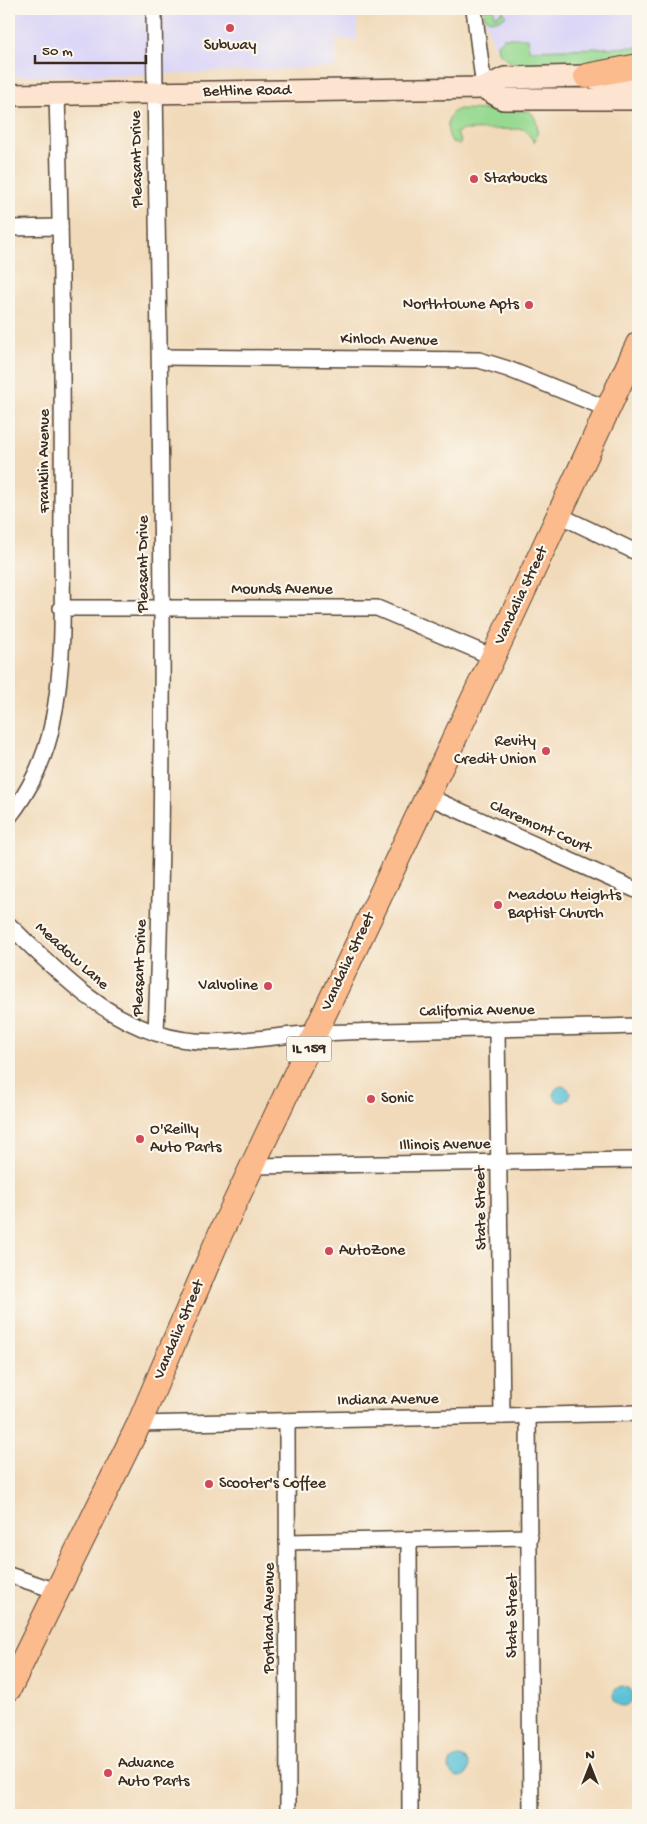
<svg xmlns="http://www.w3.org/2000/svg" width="647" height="1824" font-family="'Gochi Hand',sans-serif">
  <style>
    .built { fill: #dbd6f7 }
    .green { fill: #97d991; stroke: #698258 }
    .water { fill: #5bc3d7; stroke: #4b767a }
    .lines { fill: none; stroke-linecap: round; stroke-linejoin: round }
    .minor-casing { stroke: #564435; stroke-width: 18 }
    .secondary-casing { stroke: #564435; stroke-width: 24 }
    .primary-casing { stroke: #564435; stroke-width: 26 }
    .minor { stroke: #fff; stroke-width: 15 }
    .secondary { stroke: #fde4d1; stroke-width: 21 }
    .primary { stroke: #fbbb8c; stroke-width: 24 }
    .poi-dot { fill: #d1495b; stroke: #fbf7ec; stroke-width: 2 }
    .labels { text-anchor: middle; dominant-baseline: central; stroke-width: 4.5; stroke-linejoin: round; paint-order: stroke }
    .shield { fill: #fbf7ec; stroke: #75685c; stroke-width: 1 }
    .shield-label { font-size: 15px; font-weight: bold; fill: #3b2a1e }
    .poi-label { font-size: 16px; fill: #3b2a1e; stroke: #fbf7ec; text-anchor: start }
    .street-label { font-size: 16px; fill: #3b2a1e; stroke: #fbf7ec }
  </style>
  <rect width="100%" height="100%" fill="#fbf7ec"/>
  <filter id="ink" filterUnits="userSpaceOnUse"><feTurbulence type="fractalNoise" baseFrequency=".02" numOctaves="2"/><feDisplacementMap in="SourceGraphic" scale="10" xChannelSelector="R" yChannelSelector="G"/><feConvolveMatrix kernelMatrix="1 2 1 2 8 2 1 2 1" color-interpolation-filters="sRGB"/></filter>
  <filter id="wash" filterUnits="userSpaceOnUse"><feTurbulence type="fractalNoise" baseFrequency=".0096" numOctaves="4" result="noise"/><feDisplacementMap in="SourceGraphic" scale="20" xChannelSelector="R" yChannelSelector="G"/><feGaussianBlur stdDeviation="1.12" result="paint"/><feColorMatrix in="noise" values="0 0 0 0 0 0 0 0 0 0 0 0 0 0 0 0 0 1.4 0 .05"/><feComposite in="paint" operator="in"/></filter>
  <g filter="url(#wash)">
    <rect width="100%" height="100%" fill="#f1daba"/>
    <g class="built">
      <path d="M9,9H357V40L336,39V67L145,75L9,76Z"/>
      <path d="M483,9H638V59L525,68L509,62L497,52L484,19Z"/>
    </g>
    <g class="green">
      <path d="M484,9H494L495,17L503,11L506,15C501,22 491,22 485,17Z"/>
      <path d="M503,38H528L529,50L638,47V59L598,66L527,67L509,61L498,52L497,44Z"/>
      <path d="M459,109L529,111C538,117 540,133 534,142L525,129L462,130L456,133L461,142L459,145L452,142C445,130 445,114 459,109Z"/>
    </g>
    <g class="water">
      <circle cx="562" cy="1094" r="8"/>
      <circle cx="623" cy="1696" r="10"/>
      <circle cx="459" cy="1767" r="10"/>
    </g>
  </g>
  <g filter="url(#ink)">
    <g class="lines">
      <g class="minor-casing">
        <g id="minor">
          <path d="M154,9C158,350 169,692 156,1033"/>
          <path d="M474,9L484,88"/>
          <path d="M9,228L60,227"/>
          <path d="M160,357L479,360L508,369L608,409"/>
          <path d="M559,515L638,553"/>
          <path d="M61,608H377L493,657"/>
          <path d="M427,796L638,891"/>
          <path d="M9,817C29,792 46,757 52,725C67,656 61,581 62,511C63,372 61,233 57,95"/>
          <path d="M9,925C54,968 95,1013 156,1033C207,1051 264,1036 317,1033C424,1029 531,1029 638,1026"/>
          <path d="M497,1029L502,1416"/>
          <path d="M253,1166L638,1160"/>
          <path d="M528,1416L531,1815"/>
          <path d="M287,1421L288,1815"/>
          <path d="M139,1424L638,1413"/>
          <path d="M409,1540L410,1815"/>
          <path d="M287,1542L530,1537"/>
          <path d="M9,1575L57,1591"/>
        </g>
      </g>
      <g class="secondary-casing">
        <g id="secondary">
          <path d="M484,88L503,99H638"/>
          <path d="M9,95L484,88L505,78L586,76L608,81L638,82"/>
        </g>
      </g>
      <g class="primary-casing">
        <g id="primary">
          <path d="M586,76L638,66"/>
          <path d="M9,1689L139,1424L221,1232L493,657L638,344"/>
        </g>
      </g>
      <use href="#minor" class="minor"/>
      <use href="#secondary" class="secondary"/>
      <use href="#primary" class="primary"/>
    </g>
  </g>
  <g class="poi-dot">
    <circle cx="230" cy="28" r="5"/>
    <circle cx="474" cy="179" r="5"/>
    <circle cx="529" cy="305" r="5"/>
    <circle cx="546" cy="751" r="5"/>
    <circle cx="498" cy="905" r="5"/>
    <circle cx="268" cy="986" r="5"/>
    <circle cx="371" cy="1099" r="5"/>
    <circle cx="140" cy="1139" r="5"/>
    <circle cx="329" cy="1251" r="5"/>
    <circle cx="209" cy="1484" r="5"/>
    <circle cx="108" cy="1773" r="5"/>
  </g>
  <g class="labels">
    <rect class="shield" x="286.5" y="1036.5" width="45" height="25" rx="4"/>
    <g class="shield-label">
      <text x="309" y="1049">IL 159</text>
    </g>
    <g class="poi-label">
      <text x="230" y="46" text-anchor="middle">Subway</text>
      <text x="484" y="179">Starbucks</text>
      <text x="519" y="305" text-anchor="end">Northtowne Apts</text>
      <text x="536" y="742" text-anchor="end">Revity<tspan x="536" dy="18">Credit Union</tspan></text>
      <text x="508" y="896">Meadow Heights<tspan x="508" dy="18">Baptist Church</tspan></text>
      <text x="258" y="986" text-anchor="end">Valvoline</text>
      <text x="381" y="1099">Sonic</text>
      <text x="150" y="1130">O'Reilly<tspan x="150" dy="18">Auto Parts</tspan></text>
      <text x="339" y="1251">AutoZone</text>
      <text x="219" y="1484">Scooter's Coffee</text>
      <text x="118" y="1764">Advance<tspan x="118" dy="18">Auto Parts</tspan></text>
    </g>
    <g class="street-label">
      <text transform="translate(247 92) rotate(-1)">Beltline Road</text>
      <text transform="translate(138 159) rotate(-91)">Pleasant Drive</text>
      <text transform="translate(389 341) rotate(1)">Kinloch Avenue</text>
      <text transform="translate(45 461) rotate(-90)">Franklin Avenue</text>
      <text transform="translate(144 564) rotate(-90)">Pleasant Drive</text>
      <text x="282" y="590">Mounds Avenue</text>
      <text transform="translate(522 596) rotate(-65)">Vandalia Street</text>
      <text transform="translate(540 828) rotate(24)">Claremont Court</text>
      <text transform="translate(71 957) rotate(42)">Meadow Lane</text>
      <text transform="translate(349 962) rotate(-65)">Vandalia Street</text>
      <text transform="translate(141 968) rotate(-88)">Pleasant Drive</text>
      <text transform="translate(477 1012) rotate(-1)">California Avenue</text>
      <text transform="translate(445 1146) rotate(-1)">Illinois Avenue</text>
      <text transform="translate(482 1208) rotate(-91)">State Street</text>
      <text transform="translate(180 1330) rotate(-67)">Vandalia Street</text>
      <text transform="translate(388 1401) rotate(-1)">Indiana Avenue</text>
      <text transform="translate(513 1616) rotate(-90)">State Street</text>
      <text transform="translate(270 1618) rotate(-90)">Portland Avenue</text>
    </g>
  </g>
  <rect width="647" height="1824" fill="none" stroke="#fbf7ec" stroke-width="30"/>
  <g transform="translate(590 1766)" stroke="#fbf7ec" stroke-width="4" paint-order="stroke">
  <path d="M0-4L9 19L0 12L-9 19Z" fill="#3b2a1e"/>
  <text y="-8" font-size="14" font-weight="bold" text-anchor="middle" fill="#3b2a1e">N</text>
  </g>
  <path d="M35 55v8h111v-8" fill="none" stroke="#3b2a1e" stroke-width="2.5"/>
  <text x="42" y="55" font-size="15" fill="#3b2a1e" stroke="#fbf7ec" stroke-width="4" paint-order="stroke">50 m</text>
</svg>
